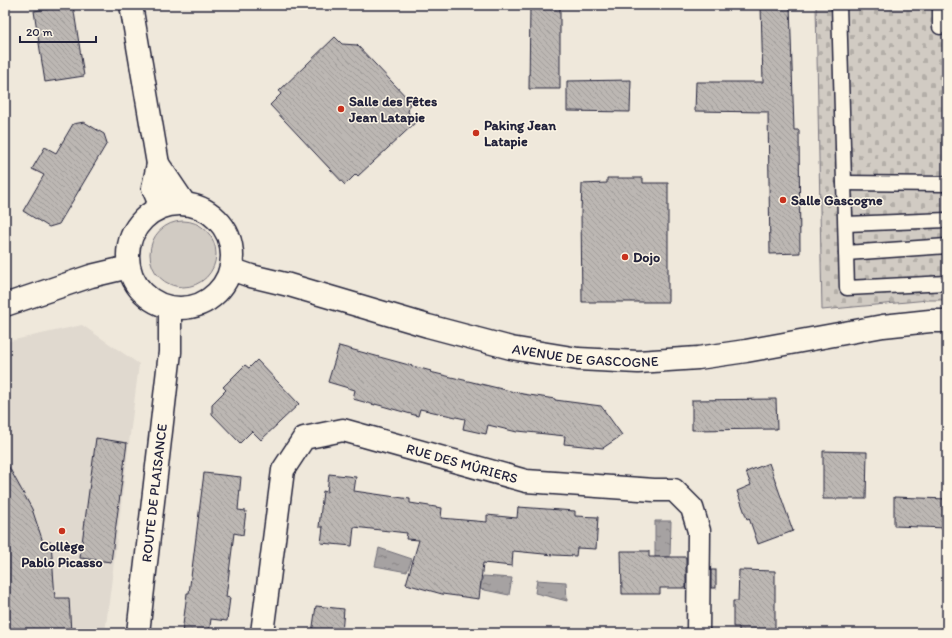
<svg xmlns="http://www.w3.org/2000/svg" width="952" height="638" font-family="Itim,sans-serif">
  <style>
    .built { fill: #e0d9cf }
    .green { fill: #d1cbc3; stroke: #7a767f }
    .cemetery { fill: url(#cemetery-stones); stroke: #7a767f }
    .water { fill: url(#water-ripples); stroke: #716f79 }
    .building { fill: url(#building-back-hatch); stroke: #22223b }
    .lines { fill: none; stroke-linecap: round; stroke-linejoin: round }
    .lane-casing { stroke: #22223b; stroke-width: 17 }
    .street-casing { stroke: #22223b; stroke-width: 25 }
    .secondary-casing { stroke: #22223b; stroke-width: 25 }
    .lane { stroke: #fcf5e5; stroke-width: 14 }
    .street { stroke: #fcf5e5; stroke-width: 22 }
    .secondary { stroke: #fcf5e5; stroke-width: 22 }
    .poi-dot { fill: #c8321e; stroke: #fcf5e5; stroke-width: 1.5 }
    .labels { text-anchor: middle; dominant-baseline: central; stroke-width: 3; stroke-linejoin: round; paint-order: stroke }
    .poi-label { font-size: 14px; font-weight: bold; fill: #22223b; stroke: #fcf5e5; text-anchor: start }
    .street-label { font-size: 14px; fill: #22223b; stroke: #fcf5e5 }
  </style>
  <defs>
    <pattern id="cemetery-stones" width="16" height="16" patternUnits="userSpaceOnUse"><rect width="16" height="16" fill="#d1cbc3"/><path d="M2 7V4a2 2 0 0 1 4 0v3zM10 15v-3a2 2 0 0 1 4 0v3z" fill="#b3aea8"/></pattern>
    <pattern id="water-ripples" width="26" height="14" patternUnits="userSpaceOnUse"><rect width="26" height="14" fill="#a6a2a2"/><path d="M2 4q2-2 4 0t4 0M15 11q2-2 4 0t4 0" fill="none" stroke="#878485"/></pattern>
    <pattern id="building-back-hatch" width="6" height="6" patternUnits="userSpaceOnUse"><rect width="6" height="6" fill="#bcb7b3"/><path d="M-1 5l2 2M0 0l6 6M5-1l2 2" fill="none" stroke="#a19d9b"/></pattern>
  </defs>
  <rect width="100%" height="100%" fill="#efe8db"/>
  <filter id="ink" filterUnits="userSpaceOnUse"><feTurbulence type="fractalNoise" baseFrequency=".025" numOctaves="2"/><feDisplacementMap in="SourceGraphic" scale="8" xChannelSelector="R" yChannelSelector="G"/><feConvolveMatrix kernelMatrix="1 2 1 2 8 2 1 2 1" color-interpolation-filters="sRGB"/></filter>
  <g filter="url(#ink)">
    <path class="built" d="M82,325L139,364L105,633H5V342Z"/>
    <circle class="green" cx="183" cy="254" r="33"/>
    <path class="cemetery" d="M816,5H947V300H928L822,310Z"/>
    <g class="water">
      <path d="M655,521H671L670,557H655Z"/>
      <path d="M379,548L412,559L407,572L375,566Z"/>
      <path d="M483,576L512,578L509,595L480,589Z"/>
      <path d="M537,580L566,582L567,601L535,593Z"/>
    </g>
    <g class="building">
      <path d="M73,5L84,76L45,82L34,11Z"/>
      <path d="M530,5H560V89H529Z"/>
      <path d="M761,5H790L794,130H799L800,253L770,254L768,112L695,111L696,82H763Z"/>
      <path d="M335,37L342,44L357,45L410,101L408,112L417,121L358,176L356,174L345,185L270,105L281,94L279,91Z"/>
      <path d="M631,80L630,112L567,111V81Z"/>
      <path d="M84,122L104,134L107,143L59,224L49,227L23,211L44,175L32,169L45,147L56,153L73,124Z"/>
      <path d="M607,178H643V183H668V302H582L581,212L582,184L607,183Z"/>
      <path d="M339,346L431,371L430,372L523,394L555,399V400L601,406L622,435L603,448L564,444L565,436L518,431L517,432L488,425L486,434L463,429L465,419L420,409L418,416L375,404V405L353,399L355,390L328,382Z"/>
      <path d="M257,360L299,404L261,440L252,431L240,443L212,414V404L226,390L223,387L245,365L249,368Z"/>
      <path d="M776,399L777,429L692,430V400Z"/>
      <path d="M96,438L127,443L111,562L80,558Z"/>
      <path d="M823,451L867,452L866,499H823Z"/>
      <path d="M5,460L32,509L43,542H51L55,598H69L71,633H5Z"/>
      <path d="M769,463L793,531L758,544L749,518L747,519L737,491L751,485L746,472Z"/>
      <path d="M204,473L241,477L238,510L246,511L243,535L234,533L226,597L230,598L227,621L211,619L209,633H182L187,593H189Z"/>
      <path d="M329,474L356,477L354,491L410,499V503L442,508L441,518L487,522V515L517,518L518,507L575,511V516L598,517L596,549L577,548L576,556L554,555L513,551L512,566L483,563L479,599L442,594L406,584L419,540L406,539L407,533L354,527L352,546L321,543L323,527H319L323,491L327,492Z"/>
      <path d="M894,497L947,499V528L894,526Z"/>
      <path d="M621,551H649V557H686V588H660V594H622Z"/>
      <rect x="711" y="570" width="5" height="18"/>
      <path d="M739,570L775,571V633H739V627H733V601H738Z"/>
      <path d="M316,606L344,609L342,633H312Z"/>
    </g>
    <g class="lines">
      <g class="lane-casing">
        <g id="lane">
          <path d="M839,5L847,288L947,283"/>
          <path d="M940,5V27"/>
          <path d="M844,183L947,184"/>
          <path d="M846,224L947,220"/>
          <path d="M846,253L947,246"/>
        </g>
      </g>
      <g class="street-casing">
        <g id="street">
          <path id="s1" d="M262,633L283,470L304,438L343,430L526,481L654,490H674L692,508L699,531L698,633"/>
        </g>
      </g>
      <g class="secondary-casing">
        <g id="secondary">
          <path d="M131,5L158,164L153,188L161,207"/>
          <path d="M158,164L185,204"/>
          <circle cx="180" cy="256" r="52"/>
          <path id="s2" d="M231,269L251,276L289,285L428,326L511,348L578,359L638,362L698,358L746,351L883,326L930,321H947"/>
          <path d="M5,305L91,276L129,267"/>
          <path id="s3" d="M138,633L170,352V308"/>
        </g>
      </g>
      <use href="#lane" class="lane"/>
      <use href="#street" class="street"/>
      <use href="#secondary" class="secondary"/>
    </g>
  </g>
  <g class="poi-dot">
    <circle cx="341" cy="109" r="4"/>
    <circle cx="476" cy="133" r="4"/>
    <circle cx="783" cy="200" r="4"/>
    <circle cx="625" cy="257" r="4"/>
    <circle cx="62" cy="531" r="4"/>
  </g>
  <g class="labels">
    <g class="poi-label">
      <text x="349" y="101">Salle des Fêtes<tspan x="349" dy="16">Jean Latapie</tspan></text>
      <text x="484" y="125">Paking Jean<tspan x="484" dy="16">Latapie</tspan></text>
      <text x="791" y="200">Salle Gascogne</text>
      <text x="633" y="257">Dojo</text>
      <text x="62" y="546" text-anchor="middle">Collège<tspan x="62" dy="16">Pablo Picasso</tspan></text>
    </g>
    <g class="street-label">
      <text stroke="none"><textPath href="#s2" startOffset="366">AVENUE DE GASCOGNE</textPath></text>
      <text stroke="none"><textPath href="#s1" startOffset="366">RUE DES MÛRIERS</textPath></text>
      <text stroke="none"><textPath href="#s3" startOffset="141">ROUTE DE PLAISANCE</textPath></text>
    </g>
  </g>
  <rect width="952" height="638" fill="none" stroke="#fcf5e5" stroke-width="20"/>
  <rect x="10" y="10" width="932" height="618" fill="none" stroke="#22223b" stroke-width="1.5" filter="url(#ink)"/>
  <path d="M20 36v6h76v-6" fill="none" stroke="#22223b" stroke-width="2"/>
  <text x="26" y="36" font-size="12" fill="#22223b" stroke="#fcf5e5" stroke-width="3" paint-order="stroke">20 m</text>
</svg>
